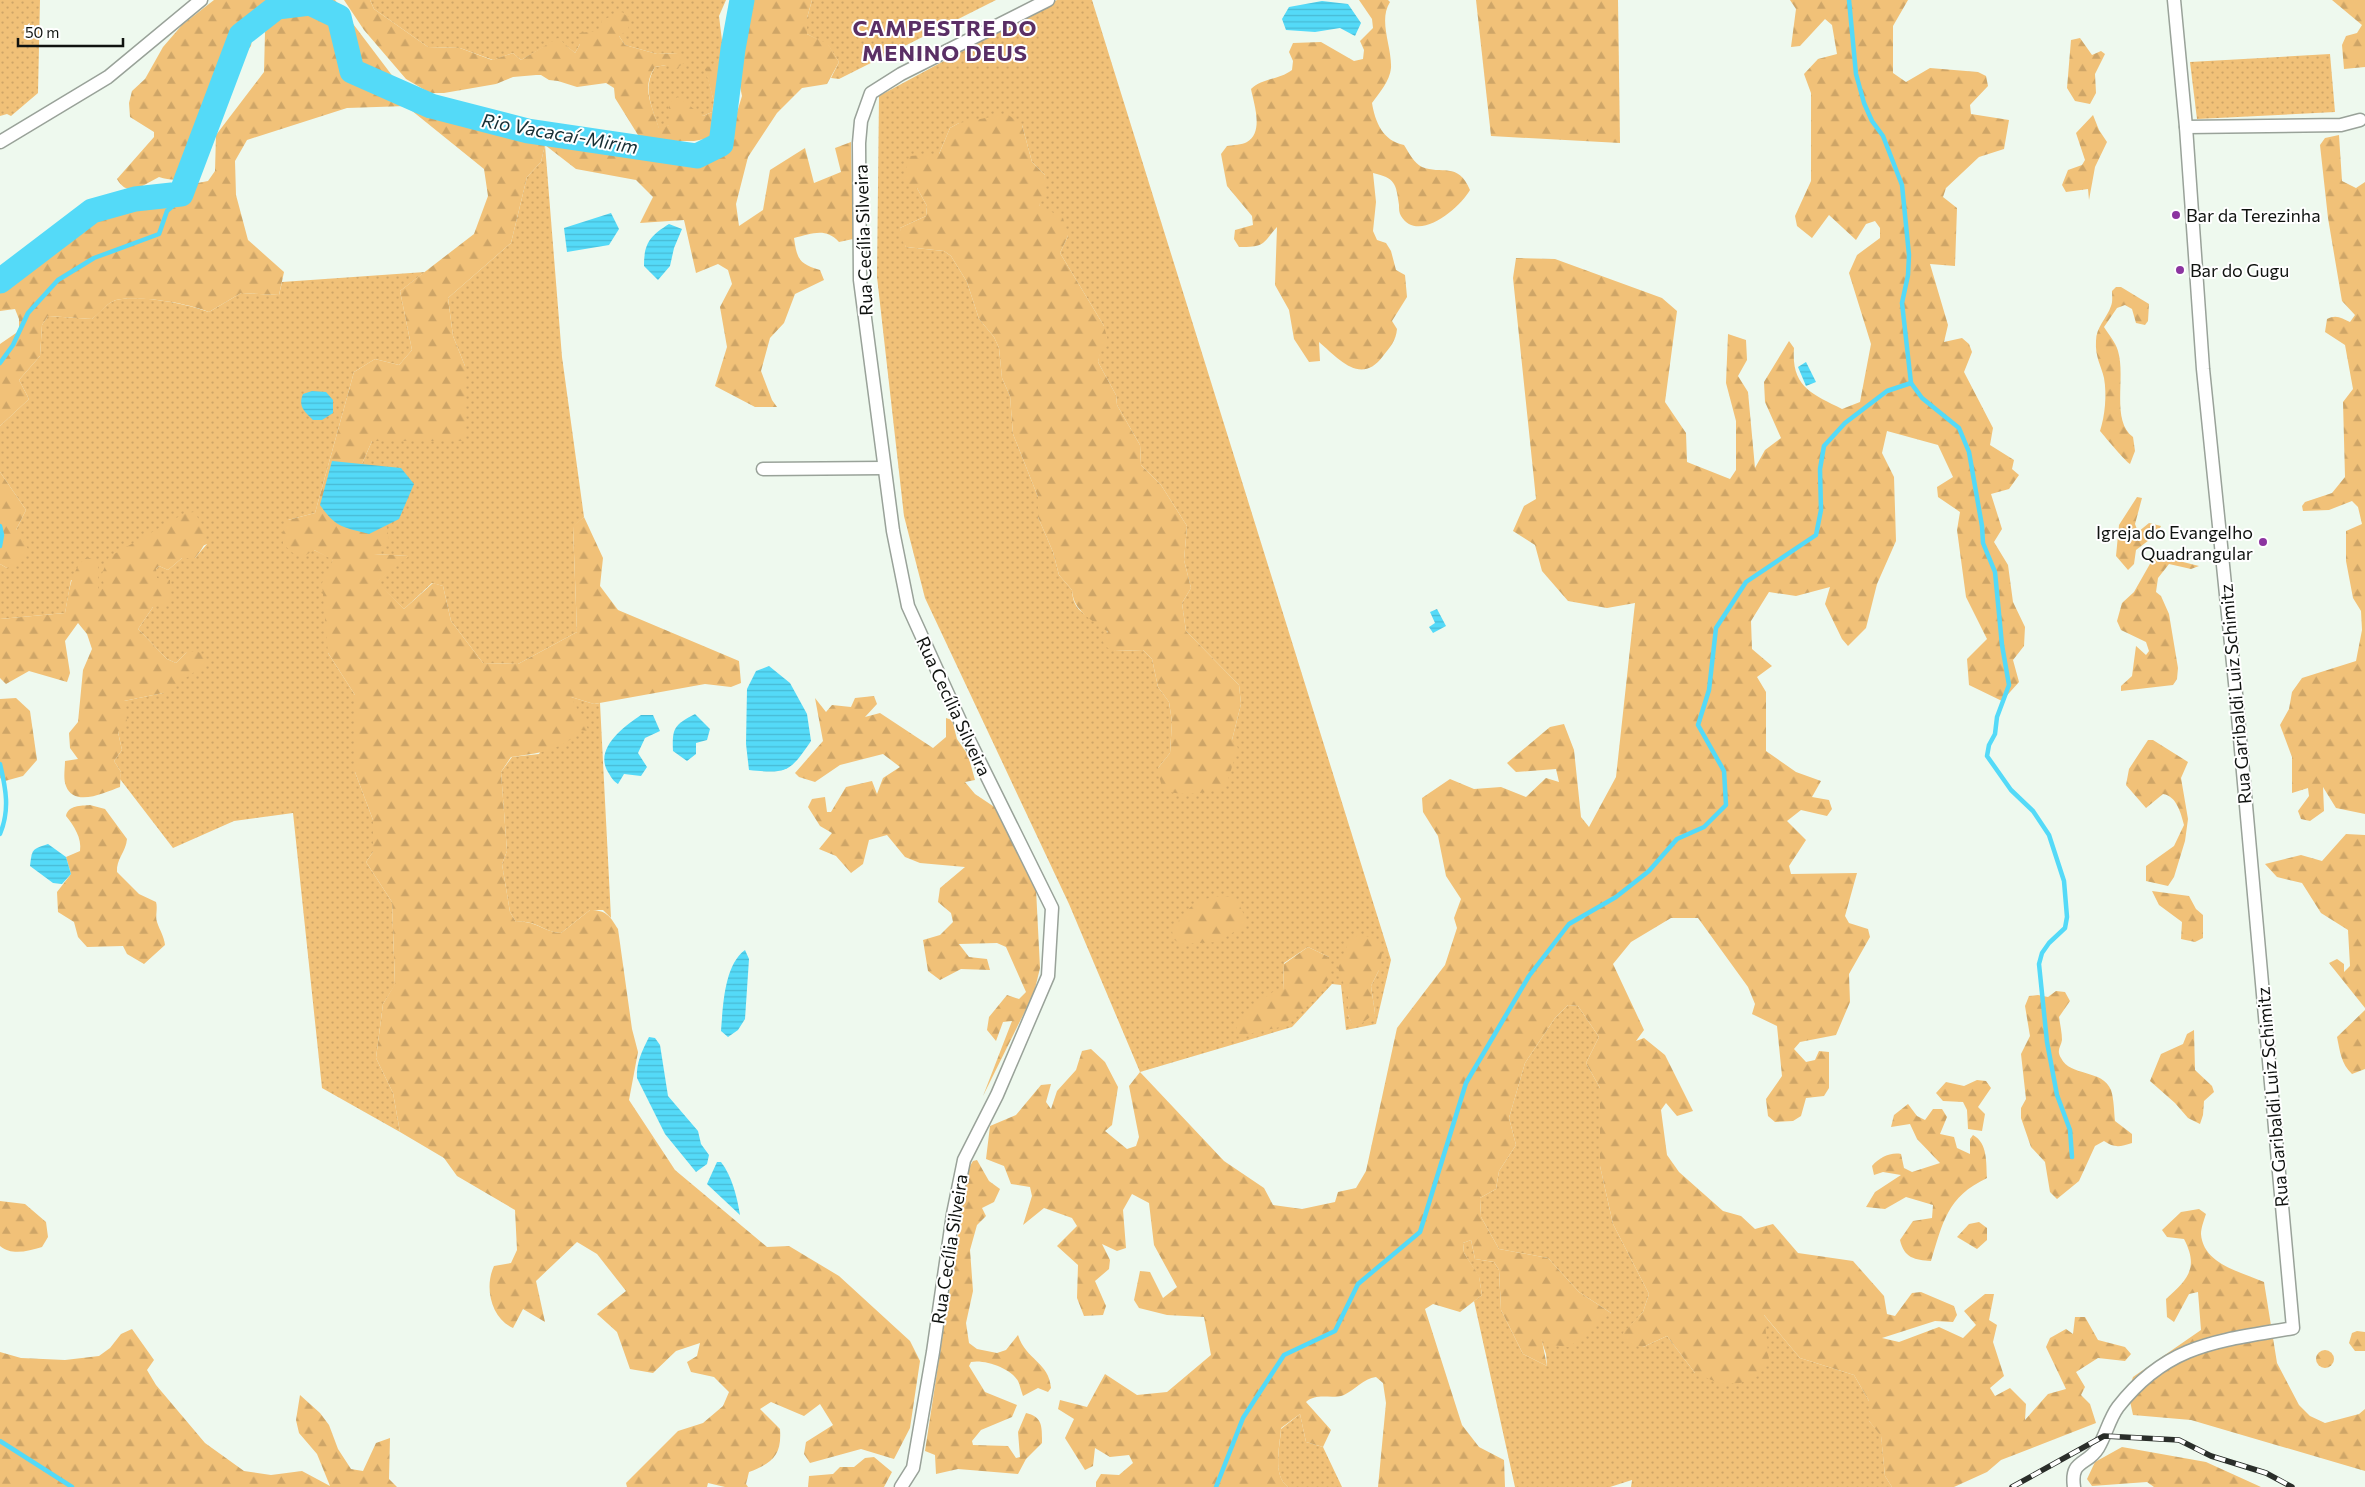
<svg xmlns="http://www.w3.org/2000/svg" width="2365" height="1487" font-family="Commissioner,sans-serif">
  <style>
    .grass { fill: url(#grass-dots); fill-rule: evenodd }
    .forest { fill: url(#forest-firs) }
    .water { fill: url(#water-rules) }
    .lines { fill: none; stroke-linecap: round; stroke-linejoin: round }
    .stream { stroke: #54daf8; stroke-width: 4.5 }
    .river { stroke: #54daf8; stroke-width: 25 }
    .minor-casing { stroke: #99a299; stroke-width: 15 }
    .minor { stroke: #fff; stroke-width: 12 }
    .rail-casing { stroke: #2a2e2a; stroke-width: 5.5 }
    .rail { stroke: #fff; stroke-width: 4; stroke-dasharray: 11; stroke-linecap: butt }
    .poi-dot { fill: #8c34a0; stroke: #fff; stroke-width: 2 }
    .labels { text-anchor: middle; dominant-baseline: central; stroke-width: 4; stroke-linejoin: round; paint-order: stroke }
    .poi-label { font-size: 18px; fill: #101310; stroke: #fff; text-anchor: start }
    .street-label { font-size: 18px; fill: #101310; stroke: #fff }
    .water-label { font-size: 19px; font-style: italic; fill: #172e34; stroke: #fff }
    .district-label { font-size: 22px; font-weight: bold; letter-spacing: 1px; fill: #5a2f65; stroke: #fff }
  </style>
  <defs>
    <pattern id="grass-dots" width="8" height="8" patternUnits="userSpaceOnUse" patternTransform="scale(1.25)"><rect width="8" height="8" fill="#f1c178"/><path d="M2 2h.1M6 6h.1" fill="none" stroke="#cea567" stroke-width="1.8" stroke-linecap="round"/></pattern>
    <pattern id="forest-firs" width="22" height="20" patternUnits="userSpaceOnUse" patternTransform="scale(1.25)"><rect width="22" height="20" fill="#f1c178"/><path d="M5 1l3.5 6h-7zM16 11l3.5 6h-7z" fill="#cea567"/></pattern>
    <pattern id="water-rules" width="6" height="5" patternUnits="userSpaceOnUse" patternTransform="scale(1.25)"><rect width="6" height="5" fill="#54daf8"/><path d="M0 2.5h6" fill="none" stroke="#48bad4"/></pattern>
  </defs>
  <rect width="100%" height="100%" fill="#eef9ee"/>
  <g class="grass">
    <path d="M0,0H40L38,93L11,116L7,114L0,116Z"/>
    <path d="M370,0H726L719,16L724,57L706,70L714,102L712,112L703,116L669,103L670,125L659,129C652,106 642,89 655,67L666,65L678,53L657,54L625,45L619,36L600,31L580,44L575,53L558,39L521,60L513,53L493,60L460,48L428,47L374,9Z"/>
    <path d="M812,0H996L839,79L831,78L839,62L828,45L807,34V18Z"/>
    <path d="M1057,0H1092L1391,960L1376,1024L1346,1030L1341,985L1332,984L1292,1027L1140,1072L1069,904L925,598L904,516L877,277L879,96ZM959,123L1022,125L1032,162L1045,175L1039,205L1068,236L1060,253L1104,326L1098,362L1116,395L1117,405L1140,445L1141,465L1161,485L1187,526L1184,560L1191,588L1182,603L1186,631L1239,685L1241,704L1232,740L1158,768L1170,753L1172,722L1169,702L1158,687L1152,659L1143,650L1115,651C1113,646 1112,638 1108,633C1097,614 1073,619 1072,590L1059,575L1053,552L1038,517V497L1013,434L1010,396L1002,378L999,348L994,337L979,319L967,282L951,256L944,251L906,247L900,228L926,216L927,206L917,188L939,154L950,128ZM1308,947L1329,957L1283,991L1284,963ZM1379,970L1371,986L1375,1013L1352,1023L1348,1015L1349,995Z"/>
    <path d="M2330,54L2335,112L2197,119L2190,62Z"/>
    <path d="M545,145L562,357L584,517L573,527L577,632L518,664L483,663L451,621L443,586L432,583L404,609L376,582L408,556L374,554L358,473L372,441L465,366L453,336L448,298L511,243L527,177L541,162Z"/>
    <path d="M425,272L400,291L412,350L399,365L375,359L354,372L315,513L288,520L314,550L333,559L328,653L355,695V772L373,820V852L366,862L392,902L395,985L383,1004L376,1058L393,1093L400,1132L322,1088L293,813L234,821L173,848L120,779L121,772L114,761L122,750L118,732L124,701L163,693L187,652L176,663L167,659L138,629L153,607L156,569L159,566L168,570L182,558H195L207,544L107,589H98L71,580L65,613L0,619V564L7,568L16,530L26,510L0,472V426L29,399L19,380L40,356L42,325L48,316L92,319C98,314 108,302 116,300C139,294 188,304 209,312L241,293L279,295L282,282Z"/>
    <path d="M571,697L594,704L600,703L611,918L603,910H590L561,933C542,932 538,920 516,922L510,912L502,864L507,851L501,772L512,757L539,754Z"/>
    <path d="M1568,1005L1578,1006L1599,1037L1586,1063L1600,1088V1166L1613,1224L1649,1294L1643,1312L1624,1333L1643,1347L1667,1336L1695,1373L1763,1314L1800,1358L1854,1375L1869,1401V1421L1881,1435L1885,1476L1892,1487H1631L1632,1480L1610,1487H1515L1474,1301L1482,1295L1479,1277L1464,1253L1463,1243L1471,1240L1475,1259L1494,1262L1499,1270L1501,1310L1523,1354L1547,1366L1546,1354L1540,1336L1611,1313L1579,1292L1548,1258L1499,1249L1481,1217L1480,1198L1496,1189L1499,1171L1516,1145L1509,1118L1525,1063L1555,1018Z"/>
    <path d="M1300,1414L1306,1442L1323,1447L1342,1487H1288C1272,1475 1280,1447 1281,1429Z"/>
  </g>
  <g class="forest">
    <path d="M214,0H274L253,32L251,46L235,66L231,89L209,136L202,171C188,180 175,182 159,177L135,190C126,190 121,186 117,179L154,137V132L130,117L129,103L132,91L145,79L163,47L182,25Z"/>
    <path d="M302,0H335L397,82L436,102L476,108L510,127L535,121L616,142L715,154L727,145L742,96L734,57L744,0H812L807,18V34L828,44L839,62L827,84L802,88L777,113L748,157L736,204L739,226L763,210L770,170L805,148L814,183L841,172L835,148L851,142L853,239L839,242C825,227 812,234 794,238C797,259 799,264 820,270L824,280L795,294L784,323L770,338L761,371L772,400L777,407H755L715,386L727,347L720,307L732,284L728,270L718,264L696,273L684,220L640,223L653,197L636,180L576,169L545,145L541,162L527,177L511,243L448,298L453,336L465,366V441H372L358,473L385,520L389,538L374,554L409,556L377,582L404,609L433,583L443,586L451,621L483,663L518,664L577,632L573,526L584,517L603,558L600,586L618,610L739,661L741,683L731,687L705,684L594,704L571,697L589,731L580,730C565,750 535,754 511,757L501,772L507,851L502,864L510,912L516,922C536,920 543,932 561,933L590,910C606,910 610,916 618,929L632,1029L638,1052L629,1100L675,1170L767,1247L789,1246L839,1276L910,1341L920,1361L910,1428L894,1459L861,1449L810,1463L804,1454L806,1442L833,1425L820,1404L804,1416L771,1402L760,1409L780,1429C782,1456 772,1463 749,1472L746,1484L748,1487H725L708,1483L707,1487H627L626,1483L678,1431L703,1423L723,1406L729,1392L714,1377L691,1372L687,1362L697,1356L700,1343L676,1351L653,1373L630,1369L617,1332L597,1314L626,1291L597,1254L577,1242L536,1281L545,1322L523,1309L513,1328C491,1318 484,1287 494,1266L511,1263L517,1250L515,1210L457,1176L444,1158L400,1132L393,1093L376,1058L383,1004L395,984L392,902L366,862L373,852V820L355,772V695L328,653L322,583L333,560L314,550L303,557L293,553L283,544V532L288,520L315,513L354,372L375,359L399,365L412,350L400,291L474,234L488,196L484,169L406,106L347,108L247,140L235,161L236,195L248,240L284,272L279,295L241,293L209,312C188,303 139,295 116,300C108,302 99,314 92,319L48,316L42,325L40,356L19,380L29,399L0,426V344L19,331V319L15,309L0,311V283L46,245L126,197L208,181L215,171L216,135L264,72L265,32L279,13Z"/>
    <path d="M344,0H370L374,9L428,47L460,48L492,60L513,53L521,60L558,38L575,53L580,44L578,33L599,31L602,20L622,12L630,18L628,30L619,36L625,45L657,54L678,53L685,62L676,69L666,65L655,67C641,88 652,106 659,128L669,125V103L678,97L703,116L712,112L714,102L705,69L724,57C724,89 724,108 710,138L694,141H656L638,135L615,98L614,88L606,83L577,87L558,81L549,80L541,75H536L513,77L496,84L444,93H430L406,79L364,30Z"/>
    <path d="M1359,0H1388L1390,2C1378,21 1392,46 1391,68C1390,81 1379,93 1372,103C1375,122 1383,141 1404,145C1409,153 1414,163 1422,167C1441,175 1458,161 1470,190C1460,208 1418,244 1401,216C1399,213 1399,209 1399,205C1396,183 1395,178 1373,173L1376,202L1373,231L1377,240L1386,243L1391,251L1396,270L1405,275L1407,297L1392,321L1397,329C1396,341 1390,347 1383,356C1361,386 1339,359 1319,342L1320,361L1309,362L1294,339L1289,310L1275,285L1277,227C1262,244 1265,247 1239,247L1234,239L1235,230L1253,225L1252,216L1227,186L1221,154L1227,146C1233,145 1242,145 1247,142C1264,132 1254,104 1251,89C1262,78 1279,80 1292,70L1293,61L1289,52L1293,43L1321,42L1354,61L1363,59L1364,50L1360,41L1373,28L1372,19Z"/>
    <path d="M1476,0H1618L1620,143L1491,136Z"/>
    <path d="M1790,0H1908L1893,26V73L1906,82L1930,68L1978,72L1986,76L1988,86L1970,105L1971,114L2009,120L2004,149L1979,157L1946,188L1943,197L1957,208L1955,266L1930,264L1948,325L1944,342L1962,338L1969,344L1972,352L1964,372L1993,428L1990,445L2014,460L2012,469L2019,475L2009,489L1991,494L2002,529L1994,542L2008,565L2013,602L2025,627L2024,646L2013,660L2019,682L2002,701L1969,685L1967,659L1987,639L1966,597L1957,530L1960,512L1938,497L1937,487L1953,477L1938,445L1887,431L1882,453L1894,477L1896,541L1877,584L1866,628L1848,646L1842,639L1825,604L1830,587L1796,596L1769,592L1751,621L1752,649L1772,666L1757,677L1766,692V751L1796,772L1821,781L1812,797L1829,800L1832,809L1827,816L1801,810L1787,821L1806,840L1789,866L1791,874L1857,873L1845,916L1849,923L1868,929L1870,937L1849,974L1850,1002L1836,1035L1800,1042L1794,1049L1806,1062L1815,1060L1819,1051L1829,1052V1088L1824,1096L1806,1098L1801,1116L1793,1121L1775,1122L1768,1116L1766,1099L1782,1076L1777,1026L1752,1014L1755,1004L1748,987L1698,918H1671L1631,942L1613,964L1644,1030L1636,1041L1644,1038L1665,1055L1693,1111L1677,1116L1666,1103L1661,1110L1667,1155L1679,1172L1723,1211L1741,1216L1755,1229L1773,1224L1798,1253L1853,1261L1884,1296L1887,1314L1895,1316L1912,1293L1921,1292L1954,1306L1957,1315L1953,1322L1935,1321L1882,1338L1899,1342L1939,1327L1963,1338L1976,1325L1964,1311L1985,1294H1994L1989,1320L1997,1325L1993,1342L2004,1376L1990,1388L1995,1396L2010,1388L2026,1404L2025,1420L2048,1394L2066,1389L2046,1347L2050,1338L2066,1329L2073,1334L2075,1317H2085L2098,1340L2125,1347L2131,1354L2125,1361L2098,1358L2076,1372L2085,1387L2081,1395L2090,1404L2096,1423L2001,1460L1987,1472L1954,1487H1892L1885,1476L1881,1436L1869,1421V1401L1854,1375L1800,1358L1764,1315L1769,1361L1758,1376L1740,1383L1721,1384L1695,1373L1667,1336L1643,1347L1625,1342L1623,1333L1643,1312L1649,1294L1613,1224L1600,1166V1088L1586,1063L1599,1037L1578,1006L1568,1005L1555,1018L1525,1063L1509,1118L1516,1145L1499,1171L1496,1189L1480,1198L1481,1217L1499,1249L1548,1258L1579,1292L1611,1313L1569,1347L1551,1345L1541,1336L1547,1366L1523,1354L1501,1310L1499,1270L1494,1262L1475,1259L1471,1240L1463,1243L1464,1253L1479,1276L1482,1295L1460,1312L1433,1304L1425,1309L1462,1425L1479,1447L1504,1460L1505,1487H1378L1386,1403L1383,1383L1376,1377C1363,1379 1356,1389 1344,1395C1331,1400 1318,1392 1306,1402L1331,1430L1323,1447L1306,1442L1300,1414L1281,1428C1280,1447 1272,1475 1288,1487H1096V1482L1101,1474L1119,1475L1133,1463L1129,1455L1110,1457L1095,1448L1093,1466L1085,1470L1065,1438L1074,1419L1058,1409L1060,1400L1087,1407L1105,1374L1137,1395L1167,1392L1211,1355L1204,1317L1167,1315L1139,1308L1134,1300L1140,1271L1150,1272L1163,1298L1177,1287L1154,1245L1149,1203L1132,1194L1123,1210L1126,1248L1117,1251L1102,1244L1110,1260L1109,1269L1095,1281L1106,1306L1103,1315L1084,1316L1077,1298L1078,1265L1057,1246L1077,1226L1072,1218L1044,1208L1023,1225L1032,1196L1030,1187L1011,1184L1004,1166L986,1159L990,1126L1016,1115L1041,1085L1051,1084L1046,1102L1051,1109L1057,1091L1076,1070L1082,1051L1091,1049L1105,1062L1118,1087L1112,1125L1105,1131L1127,1149L1136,1146L1139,1137L1129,1086L1140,1072L1224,1161L1264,1188L1273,1205L1302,1209L1335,1202L1338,1192L1356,1188L1366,1171L1397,1028L1445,965L1457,928L1454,918L1461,899L1446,876L1438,836L1423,812L1422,798L1450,779L1474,789L1501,787L1526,797L1546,778L1559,782L1556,769L1516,772L1507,763L1550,727L1564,724L1574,750L1581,817L1589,827L1616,777L1635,603L1607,608L1568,601L1542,571L1535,545L1513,531L1524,506L1536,499L1513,278L1516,258L1555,259L1662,298L1677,311L1665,402L1686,433L1687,462L1730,479L1736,470V421L1726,383L1728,334L1746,340L1747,360L1738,376L1748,392L1755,468L1765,450L1781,438L1765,402L1764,382L1789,341L1794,348C1791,387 1812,394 1842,409L1860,402L1871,344L1849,273L1857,255L1880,238V228L1875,221L1866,224L1856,240L1829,215L1812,238L1797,226L1795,216L1811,181V93L1804,74L1818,59L1837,54L1832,25L1825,19L1800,46L1791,47L1796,9Z"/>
    <path d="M2332,0H2365V67L2344,69L2342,45L2346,36L2357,33L2362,25Z"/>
    <path d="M2080,38L2092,55L2101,51L2105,54L2095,74L2096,93L2090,104L2075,101L2067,88L2071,40Z"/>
    <path d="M1007,114L1022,125L1032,162L1045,175L1044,197L1039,205L1063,218L1068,236L1060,253L1104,326L1109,345L1101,350L1098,362L1116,395L1117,405L1140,445L1141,465L1161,485L1187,526L1184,560L1191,588L1182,603L1186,631L1239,685L1241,704L1232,740L1238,748L1225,789C1210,791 1174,800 1163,787C1160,783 1159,774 1158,768L1170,753L1172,722L1169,702L1158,687L1152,659L1143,650L1115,651L1106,647L1101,638L1108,632C1092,620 1073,611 1072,590L1059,575L1053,552L1038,517V497L1013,434L1010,396L1002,378L999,348L994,337L979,319L967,282L951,256L944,251L906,247L901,238L900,228L926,216L927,206L917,188L908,185L904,175L910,156L939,154L950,128L959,123Z"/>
    <path d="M2093,115L2099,130L2107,142L2095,167L2089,200L2088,189L2066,192L2062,185L2068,170L2082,165L2085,160L2076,133Z"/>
    <path d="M2339,135L2342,181L2356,188L2365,182V814L2336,808L2323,787L2324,811L2310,821L2301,819L2298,811L2309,796L2308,788L2292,793V757L2280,725L2289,709L2292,692L2302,678L2356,661L2362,630L2361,611L2353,598L2346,561V531L2362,524L2358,507L2352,501L2329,510L2303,511L2302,506L2305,502L2332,493L2345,477L2343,402L2353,389L2345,345L2325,332L2327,319C2336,314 2342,318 2350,322L2355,315L2342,301L2328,218L2320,145L2325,138Z"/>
    <path d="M2116,287H2121L2149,304L2148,321L2145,325L2136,323L2132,309L2125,305L2117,308L2104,327C2109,335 2116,343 2118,351C2126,378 2111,421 2133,437L2135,451L2130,464C2126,462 2105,437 2100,431C2105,416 2107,395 2104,378C2101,365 2095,357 2096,341C2096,327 2107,318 2111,306C2113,302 2112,295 2112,291Z"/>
    <path d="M0,472L26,510L16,530L28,549L25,560L7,568L0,564Z"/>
    <path d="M2137,497L2142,498L2135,524L2138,532L2149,523L2161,526L2157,534L2136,550L2134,564L2128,570L2116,556L2119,525Z"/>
    <path d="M194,512C208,533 212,537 195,558H182L168,570L159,566L156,569L157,578L170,580V603L153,607L138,629L167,659L176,663L187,652L197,651L205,656V665L163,693L124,701L127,721L118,732L122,750L114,761L121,772L120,787C106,792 74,808 66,786C63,779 65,768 65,761L78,759L70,748L69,733L78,722L83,670L92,649L87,634L78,623L65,641L70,673L67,682L29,671L6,684L0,678V619L65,613C69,594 70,569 87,557L98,562V589H106L101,576L109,557L185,513Z"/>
    <path d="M2155,555L2199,566L2191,569L2169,564L2158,578L2156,592L2161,596L2169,614L2178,668L2177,679L2173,685L2121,691V686L2132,676L2136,646L2146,655L2149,651L2146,642L2121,630L2117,621L2122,603L2134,592Z"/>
    <path d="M874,696L877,704L865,717L880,713L933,748L946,737V718L952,720L957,739L968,755L975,780L965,782L975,794L996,808L1036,889L1040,968L1034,993L983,1096L1012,1021L1003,1022L996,1041L987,1030L989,1017L1007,995L1019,999L1026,992L1006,947L997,943L959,944L969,957L987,959L990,970L961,969L940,980L928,971L923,940L940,935L953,922L951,913L938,902L940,888L965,867L920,863L905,857L887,835L869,840L863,864L851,873L836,856L819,849L832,833L820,826L808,807L812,799L825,797L827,812H831L846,787L872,781L877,794L883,778L900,767L883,754L840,765L815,782L799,777L795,773L823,741L815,698L826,712L832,705L851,707L855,698Z"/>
    <path d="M16,698L30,711L37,760L23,776L5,781L0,778V699Z"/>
    <path d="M2148,740H2153L2188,762L2181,778L2188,819L2185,841L2174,877L2168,886L2146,881V866L2174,846L2184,825C2181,814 2177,796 2163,794L2146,808L2126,785L2129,769Z"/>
    <path d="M90,805L105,809L127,839C126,852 116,859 117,872L139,894L156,902C158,909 155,916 157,922C160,931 164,936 165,945L144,964L127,954L123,946L87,947L78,937L74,922L58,912L57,892L71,874L66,857L80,851C82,838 74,826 66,816C68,805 81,806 90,805Z"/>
    <path d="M2346,834L2365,835V1008L2329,963L2337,959L2344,964V972L2350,966L2348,930L2321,913L2302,883L2277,877L2265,864L2301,855L2322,861Z"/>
    <path d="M2152,891L2189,896L2196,909L2203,915V938L2195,942L2181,939L2182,922L2159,905Z"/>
    <path d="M1224,896L1236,898L1248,923L1218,942L1181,944L1173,939L1172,930C1189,907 1194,898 1224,896Z"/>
    <path d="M1357,936L1375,937L1382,953L1379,970L1371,986L1375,1013L1361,1024H1352L1348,1015V995L1338,968L1349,941Z"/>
    <path d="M1308,947L1329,957L1331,975L1316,999L1280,1027L1239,1036L1236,1026L1239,1018L1274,991H1283L1284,964Z"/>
    <path d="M2056,991L2065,992L2070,1001L2059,1017C2060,1024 2062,1033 2062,1040C2061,1047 2056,1050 2061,1058C2070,1077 2103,1069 2111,1090C2114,1099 2114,1112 2115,1121L2132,1134V1143C2120,1147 2114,1148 2104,1141L2095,1146L2079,1181L2057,1199L2050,1192L2045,1162L2031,1147L2021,1118V1108L2026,1099L2021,1054L2030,1036L2025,1006L2029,996L2038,995L2048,997Z"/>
    <path d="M2365,1010V1069L2352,1074C2341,1064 2340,1051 2337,1037Z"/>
    <path d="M2194,1030L2195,1070L2212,1086L2214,1092L2204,1101L2203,1115L2200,1124L2188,1118L2175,1103L2150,1081L2161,1054L2183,1044L2187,1034Z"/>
    <path d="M1977,1080L1986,1081L1991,1088L1978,1107L1985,1114L1982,1131L1968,1129L1967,1110L1963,1102L1943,1101L1936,1093L1946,1082L1964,1086Z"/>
    <path d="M1908,1104L1917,1116L1925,1120L1933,1109H1942L1947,1117L1940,1134L1954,1137L1957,1148L1970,1154V1139L1973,1135C1988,1143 1986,1163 1987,1178C1947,1197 1943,1222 1931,1261C1915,1260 1904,1258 1900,1240L1913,1221L1932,1218L1933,1205L1906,1197L1885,1209L1866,1207L1875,1192L1901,1175L1883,1172L1874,1175L1872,1166C1879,1158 1890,1152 1901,1154L1904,1168L1912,1172L1940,1163L1917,1139L1910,1124L1891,1127L1894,1115Z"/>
    <path d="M977,1160L989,1181L1000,1189L994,1202L982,1208L986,1216L977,1225L970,1250L973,1291L966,1323L969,1343L977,1349L997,1353L1006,1350L1018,1335C1026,1360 1049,1362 1051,1388L1048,1392L1038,1388L1023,1396C1021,1391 1020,1385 1018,1381C1011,1368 984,1359 971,1362L969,1366L985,1392L1017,1405L1012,1417L981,1430L972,1441L973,1445L1008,1446L1016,1458L1020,1457L1018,1432L1026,1413C1043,1417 1042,1427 1042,1443L1026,1459L1018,1474L958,1469L936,1474L935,1455L925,1451L968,1169L973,1161Z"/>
    <path d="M0,1201L25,1204L46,1222L48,1237L42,1247C28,1251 12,1256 0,1246Z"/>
    <path d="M2199,1209L2206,1214C2204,1220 2201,1228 2201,1234C2203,1264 2241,1272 2264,1282L2277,1363L2299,1405L2310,1416L2325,1423L2359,1414L2365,1409V1471L2191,1420L2133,1415L2128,1392L2133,1377L2201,1330L2198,1292L2189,1294L2174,1322L2167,1317L2166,1299C2188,1279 2199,1268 2184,1239L2167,1237L2162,1230L2181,1212Z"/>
    <path d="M1979,1222L1987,1228V1240L1977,1249L1957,1237L1969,1224Z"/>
    <path d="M132,1329L154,1360L147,1370L156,1385L205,1443L244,1471L271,1475L302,1471L330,1486L317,1454L299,1433L296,1420L300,1395L320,1413L329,1425L338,1449L351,1469L363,1471L376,1443L390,1438L389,1479L397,1487H0V1352L21,1358L65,1360L99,1356L110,1348L121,1334Z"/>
    <path d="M2357,1331L2365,1332V1351H2355L2349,1343L2352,1333Z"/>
    <circle cx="2325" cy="1359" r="9"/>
    <path d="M2122,1447L2206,1462L2261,1487H2154L2147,1482L2092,1486L2087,1479L2095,1462Z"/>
    <path d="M874,1457L892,1472L884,1487H808L809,1476L833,1474L840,1467H854L865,1458Z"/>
  </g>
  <g class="water">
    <path d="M1322,1L1348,4L1361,23L1355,36L1340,28L1315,32L1286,30L1282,19L1289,7Z"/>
    <path d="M611,213L619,229L609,245L567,252L564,228Z"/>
    <path d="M669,224L682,229L674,248L670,266L658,280L644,266C644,243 650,236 669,224Z"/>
    <path d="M1806,362L1816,382L1806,386L1798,367Z"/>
    <path d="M312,391L326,392L333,400V413L322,420H313C304,411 298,406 303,394Z"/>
    <path d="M332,461L401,468L414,484L399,519L369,534C343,527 336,528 320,505Z"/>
    <path d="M1437,609L1446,626L1433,633L1429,627L1435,623L1430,612Z"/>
    <path d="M769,666L790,683L807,714L811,741C790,772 787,774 749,770L746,744L747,689L756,671Z"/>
    <path d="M695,714L710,729L707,740L696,743V754L687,761L673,751C672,728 674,725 695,714Z"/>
    <path d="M641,715H653L660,731L645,738L638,753L647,767L641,776L624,774L618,784C613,781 611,777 608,772C594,749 623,727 641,715Z"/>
    <path d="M48,844L66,857L71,874L62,884L53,883L30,866C32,849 32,849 48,844Z"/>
    <path d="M745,950L749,959L745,1019L738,1030L728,1037L721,1031C723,1007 724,965 745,950Z"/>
    <path d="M649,1037L655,1038L660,1045L668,1096L698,1131L701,1144L709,1155L707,1164L696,1172L665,1134L637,1078C636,1063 642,1051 649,1037Z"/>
    <path d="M717,1162H721C732,1176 737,1197 740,1215L707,1184Z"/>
  </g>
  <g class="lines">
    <g class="stream">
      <path d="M1849,0L1856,74L1864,103L1872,121L1883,136L1902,185L1909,255L1908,275L1902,303L1911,383L1922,398L1959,428L1969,452L1982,526L1983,543L1995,572L2002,645L2009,685L1997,717L1995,734L1989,745L1987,756L2011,790L2033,811L2049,835L2064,881L2067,917L2065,928L2049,943L2042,953L2039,964L2047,1042L2057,1095L2070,1130L2072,1157"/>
      <path d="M0,363L13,345L28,313L58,280L94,258L159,234L167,211L175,204L181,194"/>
      <path d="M0,526L2,535L0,546"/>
      <path d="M0,764C6,789 10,810 0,834"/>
      <path d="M0,1441L72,1487"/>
      <path d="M1216,1487L1243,1418L1284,1355L1335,1331L1358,1284L1420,1232L1466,1083L1529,976L1569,924L1616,897L1649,871L1677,839L1704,827L1726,805L1724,771L1698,725L1709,690L1716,628L1746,582L1816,535L1821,510L1820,469L1824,446L1845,423L1887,391L1911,383"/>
    </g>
    <path class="river" d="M0,281L92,211L135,199L181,194L241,35L277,7L310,3L339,17L352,71L431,106L528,131L697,156L721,144L733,49L742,0"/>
    <g class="minor-casing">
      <g id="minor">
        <path d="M2186,127L2341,125L2360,120"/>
        <path d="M0,142L108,77L201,0"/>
        <path d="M763,469L884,468"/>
        <path d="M901,1487L913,1468L933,1352L953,1214L964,1160L997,1095L1048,976L1052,908L966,734L908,606L893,531L860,280L859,143L861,121L871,93L901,74L1048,0"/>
        <path d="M2074,1487C2070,1459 2087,1466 2098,1448C2106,1435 2109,1419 2118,1407C2168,1343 2219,1341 2293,1328L2235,683L2203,369L2186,127L2174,0"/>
      </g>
    </g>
    <use href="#minor" class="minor"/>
    <g class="rail-casing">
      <path id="rail" d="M2012,1487L2104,1436L2179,1440L2211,1456L2266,1473L2292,1487"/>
    </g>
    <use href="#rail" class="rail"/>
  </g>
  <g class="poi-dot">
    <circle cx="2176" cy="215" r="5"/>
    <circle cx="2180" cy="270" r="5"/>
    <circle cx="2263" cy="542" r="5"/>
  </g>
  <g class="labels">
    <g class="poi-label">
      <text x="2186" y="215">Bar da Terezinha</text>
      <text x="2190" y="270">Bar do Gugu</text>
      <text x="2253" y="532" text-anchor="end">Igreja do Evangelho<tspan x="2253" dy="21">Quadrangular</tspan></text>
    </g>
    <g class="street-label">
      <text transform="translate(863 240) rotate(-92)">Rua Cecília Silveira</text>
      <text transform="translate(2235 694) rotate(-95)">Rua Garibaldi Luiz Schimitz</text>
      <text transform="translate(954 706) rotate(65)">Rua Cecília Silveira</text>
      <text transform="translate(2272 1097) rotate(-95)">Rua Garibaldi Luiz Schimitz</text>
      <text transform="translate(949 1249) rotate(-81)">Rua Cecília Silveira</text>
    </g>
    <g class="water-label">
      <text transform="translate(560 133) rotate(10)">Rio Vacacaí-Mirim</text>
    </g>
    <g class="district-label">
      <text x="945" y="27">CAMPESTRE DO<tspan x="945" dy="25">MENINO DEUS</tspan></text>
    </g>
  </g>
  <path d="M18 38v8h105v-8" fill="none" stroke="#101310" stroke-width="2.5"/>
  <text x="25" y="38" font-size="15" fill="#101310" stroke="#ffffff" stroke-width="4" paint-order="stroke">50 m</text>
</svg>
